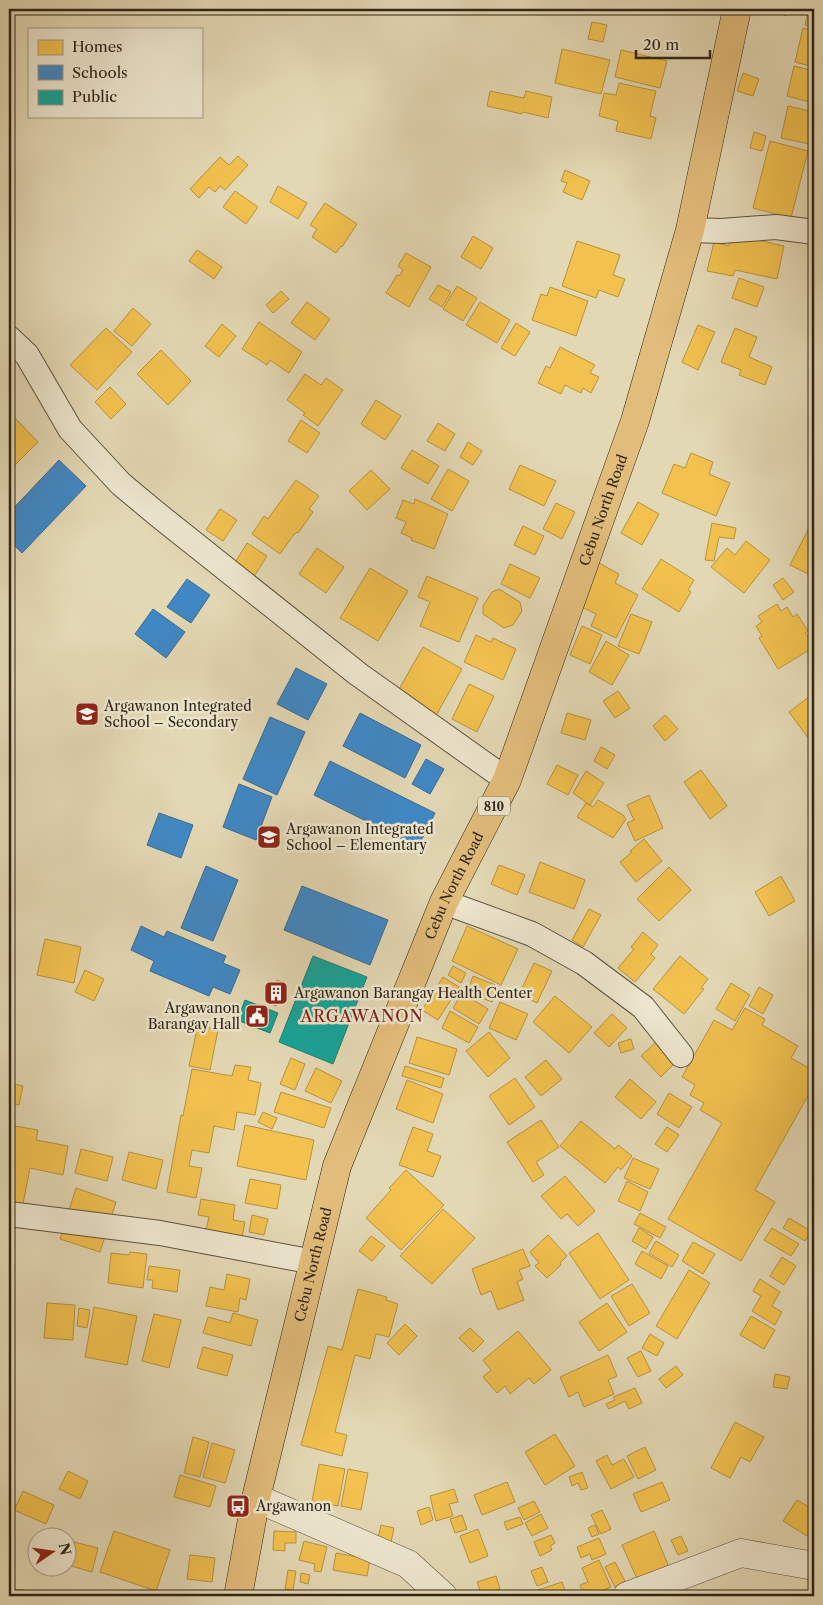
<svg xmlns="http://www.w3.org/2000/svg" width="823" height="1605" font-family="'Libre Caslon Text',serif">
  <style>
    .homes { fill: #f2c14e; stroke: #b8923e }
    .schools { fill: #3f88c5; stroke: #3a6a91 }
    .public { fill: #17a398; stroke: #1e7d72 }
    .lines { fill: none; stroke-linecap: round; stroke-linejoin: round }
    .minor-casing { stroke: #5c523f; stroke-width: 26 }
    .tertiary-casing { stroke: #5c523f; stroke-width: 29 }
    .trunk-casing { stroke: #2f2518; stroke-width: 29 }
    .minor { stroke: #ede6ce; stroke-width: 24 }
    .tertiary { stroke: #ede6ce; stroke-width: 28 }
    .trunk { stroke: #e2bc7a; stroke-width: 28 }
    .labels { text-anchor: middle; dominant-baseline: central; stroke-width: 5; stroke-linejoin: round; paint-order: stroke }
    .shield { fill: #ede6ce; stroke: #685f4f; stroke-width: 1 }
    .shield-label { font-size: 12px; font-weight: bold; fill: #2f2518 }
    .street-label { font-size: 14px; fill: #2f2518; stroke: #ede6ce }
    .poi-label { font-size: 14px; fill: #2f2518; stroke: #ede6ce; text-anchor: start }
    .quarter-label { font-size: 16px; letter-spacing: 1px; fill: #7a1f14; stroke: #ede6ce }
  </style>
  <rect width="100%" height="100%" fill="#e3d8b4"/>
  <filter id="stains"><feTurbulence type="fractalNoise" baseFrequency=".004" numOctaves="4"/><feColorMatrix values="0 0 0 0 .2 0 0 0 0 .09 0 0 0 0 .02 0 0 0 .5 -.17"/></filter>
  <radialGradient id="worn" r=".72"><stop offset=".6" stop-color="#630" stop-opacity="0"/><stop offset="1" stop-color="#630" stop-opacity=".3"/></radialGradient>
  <g class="homes">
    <path d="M772,9H789L786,16L771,10Z"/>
    <path d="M809,9H814V28L805,25Z"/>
    <path d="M592,22L607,25L603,42L588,39Z"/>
    <path d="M803,28L814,31V67L795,62Z"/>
    <path d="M562,49L610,60L601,94L555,83Z"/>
    <path d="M621,50L667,61L660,88L615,77Z"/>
    <path d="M794,66L814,71V83L810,102L787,96Z"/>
    <path d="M743,73L759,79L753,96L737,91Z"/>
    <path d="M619,83L656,91L650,116L656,118L651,139L616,131L618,121L599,116L604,93L616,95Z"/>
    <path d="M490,91L524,98L526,91L552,97L548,118L523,112L522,114L487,106Z"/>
    <path d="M788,106L814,112V145L781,138Z"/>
    <path d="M754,132L766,136L762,151L750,148Z"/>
    <path d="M770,141L808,151L791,218L753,208Z"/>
    <path d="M238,156L248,165L225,190L220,186L215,192L209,187L199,198L190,189L220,157L229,165Z"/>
    <path d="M565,170L590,181L582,200L563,192L567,183L561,181Z"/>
    <path d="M278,186L307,203L298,219L270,202Z"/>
    <path d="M235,191L258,207L246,224L223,207Z"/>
    <path d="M325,203L357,224L342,247L341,246L336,253L312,237L317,229L310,225Z"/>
    <path d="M732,234L784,246L777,279L735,270L733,276L707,271L714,242L729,246Z"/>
    <path d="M473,236L493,248L481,269L461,257Z"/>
    <path d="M577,241L620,255L613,275L625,279L618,297L599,290L596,298L562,286Z"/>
    <path d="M197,250L222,267L214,279L189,261Z"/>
    <path d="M406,253L431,267L409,307L386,293L397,275L399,276L403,270L398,266Z"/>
    <path d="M739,278L764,287L757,307L732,298Z"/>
    <path d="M438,285L451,292L442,307L429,299Z"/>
    <path d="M457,286L477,298L463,321L443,309Z"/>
    <path d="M550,287L588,301L576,336L532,320L541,294L547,296Z"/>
    <path d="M281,291L289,299L273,313L266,305Z"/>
    <path d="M307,302L330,319L315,340L291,323Z"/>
    <path d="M480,302L510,320L497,343L466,325Z"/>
    <path d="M133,308L151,324L132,346L114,331Z"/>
    <path d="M259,322L302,352L289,373L270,360L267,365L242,349Z"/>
    <path d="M516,323L530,332L515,356L501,348Z"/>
    <path d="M222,324L236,336L219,357L205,346Z"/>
    <path d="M698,325L715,332L698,370L682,362Z"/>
    <path d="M106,328L132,352L97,390L70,365Z"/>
    <path d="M735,328L757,337L749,357L772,367L765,385L739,375L741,370L721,362Z"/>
    <path d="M560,347L595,365L590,373L599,377L591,393L583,388L581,393L565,385L561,394L538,383L546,366L550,368Z"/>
    <path d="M161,350L191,381L168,405L137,374Z"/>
    <path d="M305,374L321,385L326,378L343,390L318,426L303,415L305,413L287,400Z"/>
    <path d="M110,387L126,404L111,419L95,402Z"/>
    <path d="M376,400L401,416L385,440L361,424Z"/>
    <path d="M16,419L38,442L15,465L9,459V426Z"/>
    <path d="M301,420L320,433L307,453L288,441Z"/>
    <path d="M438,423L455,434L445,451L427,441Z"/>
    <path d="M468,442L482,451L473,465L460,457Z"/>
    <path d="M412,450L439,466L428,484L401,468Z"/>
    <path d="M691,453L713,462L709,474L730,483L716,516L662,493L674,464L685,468Z"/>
    <path d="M520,465L556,481L544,506L509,489Z"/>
    <path d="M813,466L814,467V483L808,480Z"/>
    <path d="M448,469L469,481L452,511L431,499Z"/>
    <path d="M371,470L390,489L367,510L349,491Z"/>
    <path d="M296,480L319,496L309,509L313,512L298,533L297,532L292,537L280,554L252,534L264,516L268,519Z"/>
    <path d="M415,499L448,514L434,549L411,540L412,538L401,533L406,522L396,518L403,500L414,504Z"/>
    <path d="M638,502L659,514L642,545L621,533Z"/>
    <path d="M556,503L575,512L562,539L543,529Z"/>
    <path d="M220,509L237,520L223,541L206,530Z"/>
    <path d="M812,522L814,523V577L790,565Z"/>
    <path d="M712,523L736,528L734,539L719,537L714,561L705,560Z"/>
    <path d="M523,526L544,536L535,555L514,545Z"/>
    <path d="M746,541L770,560L744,593L711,567L727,548L735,555Z"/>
    <path d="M247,543L267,556L253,578L233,566Z"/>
    <path d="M317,548L344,567L326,593L299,574Z"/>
    <path d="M661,559L694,580L688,590L691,592L679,612L642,589Z"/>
    <path d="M599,563L619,574L615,583L638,595L616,638L591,626L596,614L578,605Z"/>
    <path d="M510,564L540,578L530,598L501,584Z"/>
    <path d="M370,568L408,591L378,641L340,618Z"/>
    <path d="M427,576L478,598L459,642L420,626L430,602L418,597Z"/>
    <path d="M783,578L794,592L783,600L773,585Z"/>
    <path d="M499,589L520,602L522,611L513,625L504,628L483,614V606L492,592Z"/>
    <path d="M777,604L781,611L787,607L793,617L797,614L808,631L805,633L814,647L778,669L759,638L762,636L756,626L762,622L758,616Z"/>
    <path d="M631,614L652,622L639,654L618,646Z"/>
    <path d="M582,626L602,635L590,664L570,655Z"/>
    <path d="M476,635L491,642L493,638L516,649L503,680L464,662Z"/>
    <path d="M606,641L629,655L612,685L589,672Z"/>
    <path d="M423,647L462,669L433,721L394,698Z"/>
    <path d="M469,684L494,696L477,732L452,719Z"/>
    <path d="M618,691L630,708L615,718L603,701Z"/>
    <path d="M814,693V734L809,739L789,712Z"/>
    <path d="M567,713L591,720L585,740L561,733Z"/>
    <path d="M665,715L678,729L665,741L653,726Z"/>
    <path d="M601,747L615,755L607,769L594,761Z"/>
    <path d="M557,765L578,775L568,795L547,784Z"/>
    <path d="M701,770L727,806L710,819L684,782Z"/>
    <path d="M586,771L604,783L590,805L573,793Z"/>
    <path d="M649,795L663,828L635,841L627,823L634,820L627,805Z"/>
    <path d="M598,800L623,815L626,819L613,838L577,817L586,803L593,807Z"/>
    <path d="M644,839L662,861L636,882L620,862L632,852L630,851Z"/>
    <path d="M540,862L585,880L574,909L529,892Z"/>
    <path d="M499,865L525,875L517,895L491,884Z"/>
    <path d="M669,867L691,890L659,921L637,899Z"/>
    <path d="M781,876L795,901L769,916L755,892Z"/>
    <path d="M589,909L601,915L583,947L572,940Z"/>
    <path d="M467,926L518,949L501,985L452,961Z"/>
    <path d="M643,932L658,945L651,954L655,958L635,982L618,968L634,949L631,947Z"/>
    <path d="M45,939L81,947L74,983L37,975Z"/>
    <path d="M680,956L708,979L701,988L704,989L684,1014L653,989Z"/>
    <path d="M534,963L552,971L537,1003L519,994Z"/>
    <path d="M453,966L466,973L461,983L448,975Z"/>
    <path d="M85,970L104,979L94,1001L75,992Z"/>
    <path d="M473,976L498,986L492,1002L467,992Z"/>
    <path d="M443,977L459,987L438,1020L422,1010Z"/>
    <path d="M277,980L286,984L276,1006L267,1002Z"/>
    <path d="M731,983L750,995L735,1021L716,1009Z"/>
    <path d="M759,987L773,995L763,1014L749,1006Z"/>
    <path d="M462,993L488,1009L479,1024L453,1008Z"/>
    <path d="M555,996L592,1027L569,1053L533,1022Z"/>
    <path d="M500,1002L528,1014L516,1040L489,1028Z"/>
    <path d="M745,1008L765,1019L762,1025L798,1046L791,1058L814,1071V1085L755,1190L775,1202L741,1261L668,1219L722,1123L700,1110L704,1103L690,1095L695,1085L682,1077L714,1020L732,1030Z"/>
    <path d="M450,1011L478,1027L469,1043L442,1028Z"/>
    <path d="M612,1014L627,1028L609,1047L594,1033Z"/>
    <path d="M198,1025L218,1030L210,1070L189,1066Z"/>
    <path d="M489,1032L510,1058L488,1077L466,1051Z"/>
    <path d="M417,1037L457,1049L449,1075L409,1063Z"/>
    <path d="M631,1039L634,1049L621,1053L618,1043Z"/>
    <path d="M657,1041L677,1061L661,1077L641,1056Z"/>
    <path d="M291,1058L305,1064L295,1090L280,1084Z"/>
    <path d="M546,1060L562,1079L541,1096L525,1077Z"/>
    <path d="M235,1065L251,1067L248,1080L261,1083L255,1115L237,1112L234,1130L214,1126L209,1153L192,1150L189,1166L202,1168L196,1198L167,1192L181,1115L183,1116L192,1069L232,1076Z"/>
    <path d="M405,1066L444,1078L441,1088L402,1076Z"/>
    <path d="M316,1068L342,1081L331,1103L305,1091Z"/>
    <path d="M515,1078L535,1107L509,1125L489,1096Z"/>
    <path d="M630,1079L656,1102L641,1119L615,1097Z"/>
    <path d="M407,1080L443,1094L433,1123L396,1109Z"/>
    <path d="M9,1083L23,1086L19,1105L9,1103Z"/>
    <path d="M281,1092L331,1108L324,1128L274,1112Z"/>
    <path d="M669,1093L692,1107L679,1128L657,1114Z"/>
    <path d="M263,1112L277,1118L272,1129L258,1122Z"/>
    <path d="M541,1120L559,1147L536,1162L544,1175L533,1182L507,1142Z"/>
    <path d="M581,1121L615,1149L618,1145L632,1156L621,1170L618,1167L605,1183L560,1146Z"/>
    <path d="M9,1125L38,1130L36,1140L68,1146L63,1175L30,1168L23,1204L9,1201Z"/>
    <path d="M245,1125L314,1140L306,1180L237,1166Z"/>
    <path d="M413,1127L433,1134L427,1151L441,1156L433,1177L399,1165Z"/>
    <path d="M667,1127L679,1135L667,1152L655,1144Z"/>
    <path d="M81,1149L113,1157L107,1181L75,1173Z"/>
    <path d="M129,1152L163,1160L156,1189L122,1180Z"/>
    <path d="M633,1158L659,1169L650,1189L624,1178Z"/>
    <path d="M406,1170L444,1205L401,1250L366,1218L391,1190L389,1188Z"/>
    <path d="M565,1176L595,1211L578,1226L567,1214L561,1219L541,1196Z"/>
    <path d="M250,1179L281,1185L277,1209L245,1203Z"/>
    <path d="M627,1181L648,1192L640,1211L618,1201Z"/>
    <path d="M76,1188L116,1202L100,1252L60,1239Z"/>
    <path d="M201,1199L235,1205L233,1220L245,1222L242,1237L206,1230L209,1217L198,1215Z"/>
    <path d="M443,1209L475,1238L432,1284L400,1256Z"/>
    <path d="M640,1213L666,1227L660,1238L634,1224Z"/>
    <path d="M252,1215L268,1219L264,1235L249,1232Z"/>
    <path d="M789,1218L811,1231L805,1241L783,1228Z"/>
    <path d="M639,1228L653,1237L646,1249L632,1241Z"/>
    <path d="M772,1228L799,1244L791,1256L764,1240Z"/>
    <path d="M598,1233L629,1280L600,1299L569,1253Z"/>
    <path d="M548,1235L567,1256L560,1263L561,1265L547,1278L535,1266L539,1263L530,1252Z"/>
    <path d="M371,1236L385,1246L372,1261L359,1251Z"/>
    <path d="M656,1241L679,1255L672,1267L649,1253Z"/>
    <path d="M693,1242L715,1254L703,1274L682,1261Z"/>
    <path d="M523,1249L530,1266L519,1270L523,1279L517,1282L524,1300L498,1310L491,1291L481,1295L472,1269Z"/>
    <path d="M642,1251L668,1266L661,1279L635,1264Z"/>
    <path d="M130,1252L147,1254L143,1288L108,1283L111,1253L129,1255Z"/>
    <path d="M782,1257L796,1266L784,1285L770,1276Z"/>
    <path d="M149,1266L180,1270L177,1292L152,1288L153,1280H147Z"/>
    <path d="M689,1270L710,1283L677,1339L656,1326Z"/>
    <path d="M227,1274L250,1279L246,1300L240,1298L238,1312L206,1306L210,1287L224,1290Z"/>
    <path d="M760,1279L780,1292L772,1306L782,1312L775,1325L752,1311L761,1296L753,1291Z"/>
    <path d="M632,1284L650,1313L629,1326L611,1296Z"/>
    <path d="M358,1289L387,1297L386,1300L398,1304L389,1337L376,1334L370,1359L355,1355L335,1432L347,1435L342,1456L301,1445L328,1346L342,1350Z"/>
    <path d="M47,1303L75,1305L73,1340L44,1338Z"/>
    <path d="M607,1303L627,1332L599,1351L579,1322Z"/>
    <path d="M94,1307L137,1316L127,1365L85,1357Z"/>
    <path d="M79,1308L90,1310L87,1328L77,1326Z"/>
    <path d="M233,1313L258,1320L251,1346L203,1333L208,1317L230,1323Z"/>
    <path d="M154,1314L181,1320L169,1368L142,1361Z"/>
    <path d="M751,1316L775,1330L764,1349L740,1335Z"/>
    <path d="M405,1324L417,1336L399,1355L387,1343Z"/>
    <path d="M470,1328L484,1341L473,1352L459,1338Z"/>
    <path d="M518,1331L551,1370L534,1384L529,1378L510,1394L505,1386L497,1393L483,1377L491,1370L483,1360Z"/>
    <path d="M650,1334L664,1343L657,1356L642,1348Z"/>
    <path d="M203,1347L233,1355L227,1376L197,1368Z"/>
    <path d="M641,1351L651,1371L638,1377L627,1358Z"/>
    <path d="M608,1355L617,1376L608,1380L614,1394L584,1407L578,1392L569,1397L560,1377Z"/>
    <path d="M676,1366L683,1375L666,1388L659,1379Z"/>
    <path d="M775,1374L790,1377L787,1389L773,1387Z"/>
    <path d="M635,1388L642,1403L629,1409L625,1401L609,1409L606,1404L615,1400L613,1397Z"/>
    <path d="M735,1422L764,1437L750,1462L741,1457L730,1478L711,1468Z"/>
    <path d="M555,1434L575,1466L545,1485L525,1452Z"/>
    <path d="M193,1437L209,1442L200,1477L184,1473Z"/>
    <path d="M212,1443L235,1450L225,1483L203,1477Z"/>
    <path d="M645,1447L656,1470L638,1479L627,1456Z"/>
    <path d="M607,1455L612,1465L624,1459L634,1477L611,1489L596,1461Z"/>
    <path d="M319,1464L345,1469L338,1506L312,1501Z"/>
    <path d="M348,1469L368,1473L361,1510L341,1506Z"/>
    <path d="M68,1471L88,1481L80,1499L59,1489Z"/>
    <path d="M582,1472L588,1488L581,1490L578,1483L572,1486L569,1477Z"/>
    <path d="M180,1475L216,1486L210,1507L174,1497Z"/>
    <path d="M507,1482L515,1502L482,1515L474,1495Z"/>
    <path d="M662,1482L670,1500L641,1512L633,1494Z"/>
    <path d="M454,1489L458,1502L449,1504L453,1516L436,1521L430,1496Z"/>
    <path d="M23,1491L54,1505L46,1524L14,1510Z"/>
    <path d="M797,1500L814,1510V1525L807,1536L783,1521Z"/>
    <path d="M534,1501L540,1512L524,1520L518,1508Z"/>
    <path d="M429,1507L433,1520L421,1525L417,1511Z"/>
    <path d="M602,1510L611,1529L601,1534L591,1515Z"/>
    <path d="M541,1514L548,1528L532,1536L525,1523Z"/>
    <path d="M462,1515L467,1529L455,1533L450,1519Z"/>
    <path d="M520,1517L523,1524L507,1530L504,1522Z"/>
    <path d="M381,1525L394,1528L391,1542L378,1539Z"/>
    <path d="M595,1525L599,1534L592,1537L588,1528Z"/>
    <path d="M478,1529L488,1556L470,1563L460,1536Z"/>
    <path d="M114,1531L170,1550L156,1591L100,1572Z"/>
    <path d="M274,1531L296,1532V1543H285V1551L273,1550Z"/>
    <path d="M654,1531L669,1567L638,1581L622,1545Z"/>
    <path d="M551,1535L555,1543L550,1546L552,1550L540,1556L534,1542Z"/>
    <path d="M681,1536L688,1551L678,1555L671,1540Z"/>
    <path d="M599,1538L606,1554L592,1560L590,1554L581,1558L577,1547Z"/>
    <path d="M304,1541L327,1547L321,1572L314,1571L315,1564L299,1560Z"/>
    <path d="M74,1542L98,1548L92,1572L68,1565Z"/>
    <path d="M336,1553L370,1559L367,1576L333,1570Z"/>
    <path d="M190,1555L215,1558L212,1582L187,1579Z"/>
    <path d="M599,1560L611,1587L589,1596H585L580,1585L588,1582L582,1568Z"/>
    <path d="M615,1562L625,1581L615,1587L605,1567Z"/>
    <path d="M542,1567L548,1582L537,1586L531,1571Z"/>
    <path d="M288,1570L296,1571L293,1590L285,1589Z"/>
    <path d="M301,1573L310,1575L308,1584L300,1582Z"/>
    <path d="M496,1576L500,1589L482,1595L477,1582Z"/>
    <path d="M562,1582L567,1596H552L551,1594L540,1596L538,1590Z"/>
    <path d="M9,1589L24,1590V1596H9Z"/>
    <path d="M178,1591L195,1596H177Z"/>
  </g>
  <g class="schools">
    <path d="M59,460L86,486L22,553L9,540V513Z"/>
    <path d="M187,579L210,595L191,623L167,607Z"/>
    <path d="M153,609L185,632L166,658L135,634Z"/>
    <path d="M296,668L327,684L308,720L277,704Z"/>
    <path d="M360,713L421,745L405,778L343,746Z"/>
    <path d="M270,717L305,732L277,795L243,779Z"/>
    <path d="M426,759L444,769L430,794L412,784Z"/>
    <path d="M330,761L435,813L418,847L314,795Z"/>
    <path d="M239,784L272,797L256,840L223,827Z"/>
    <path d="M159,813L193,825L181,858L147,845Z"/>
    <path d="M206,866L238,880L213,941L181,928Z"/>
    <path d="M302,886L388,920L370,965L284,930Z"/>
    <path d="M141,926L164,937L167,931L226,956L223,963L240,970L230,994L213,987L209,996L150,971L154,961L131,950Z"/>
  </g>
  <g class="public">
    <path d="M313,956L367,977L333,1064L279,1042Z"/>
    <path d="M245,1000L278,1013L270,1033L237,1020Z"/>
  </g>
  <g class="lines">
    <g class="minor-casing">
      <g id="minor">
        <path d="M690,230L721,231L776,227L814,232"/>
        <path d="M9,338L27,355L70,429L121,484L157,514L358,674L507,780"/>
        <path d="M444,902L532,934L584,963L643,1007L681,1055"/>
        <path d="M9,1214L160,1233L314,1262"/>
      </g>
    </g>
    <g class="tertiary-casing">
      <g id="tertiary">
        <path d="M256,1498L408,1564L443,1596"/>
        <path d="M627,1596L741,1553L814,1566"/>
      </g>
    </g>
    <g class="trunk-casing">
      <g id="trunk">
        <path id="s1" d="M238,1596L256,1498L337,1166L444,902L507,780L635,421L690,230L737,9"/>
      </g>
    </g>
    <use href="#minor" class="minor"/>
    <use href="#tertiary" class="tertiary"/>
    <use href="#trunk" class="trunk"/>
  </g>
  <defs>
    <g id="school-square" transform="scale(1.25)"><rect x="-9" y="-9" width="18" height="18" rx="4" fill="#8f2418" stroke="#ede6ce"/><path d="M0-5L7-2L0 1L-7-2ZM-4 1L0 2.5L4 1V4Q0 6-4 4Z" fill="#fff"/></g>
    <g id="building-square" transform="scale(1.25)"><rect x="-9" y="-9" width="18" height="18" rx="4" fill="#8f2418" stroke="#ede6ce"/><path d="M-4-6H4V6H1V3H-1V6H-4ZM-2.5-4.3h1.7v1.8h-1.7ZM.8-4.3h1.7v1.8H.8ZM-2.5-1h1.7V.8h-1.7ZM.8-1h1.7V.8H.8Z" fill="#fff"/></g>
    <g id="civic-square" transform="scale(1.25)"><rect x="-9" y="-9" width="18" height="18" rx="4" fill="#8f2418" stroke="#ede6ce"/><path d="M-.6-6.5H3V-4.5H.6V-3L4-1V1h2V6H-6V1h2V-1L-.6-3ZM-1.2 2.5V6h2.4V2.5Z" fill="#fff"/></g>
    <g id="bus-square" transform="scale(1.25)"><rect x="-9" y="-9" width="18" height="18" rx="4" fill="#8f2418" stroke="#ede6ce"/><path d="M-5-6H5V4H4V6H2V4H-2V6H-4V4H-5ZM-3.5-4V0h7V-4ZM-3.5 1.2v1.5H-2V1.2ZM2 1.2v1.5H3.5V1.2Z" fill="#fff"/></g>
  </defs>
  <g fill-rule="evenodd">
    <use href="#school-square" x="87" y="714"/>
    <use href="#school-square" x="269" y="837"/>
    <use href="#building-square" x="276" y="993"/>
    <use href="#civic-square" x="257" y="1016"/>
    <use href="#bus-square" x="238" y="1506"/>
  </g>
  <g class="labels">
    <rect class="shield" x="478" y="796.5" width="32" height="19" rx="4"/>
    <g class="shield-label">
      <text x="494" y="806">810</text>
    </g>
    <g class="street-label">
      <text stroke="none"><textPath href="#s1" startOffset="1150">Cebu North Road</textPath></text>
      <text stroke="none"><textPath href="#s1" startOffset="745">Cebu North Road</textPath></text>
      <text stroke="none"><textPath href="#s1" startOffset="340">Cebu North Road</textPath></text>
    </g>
    <g class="poi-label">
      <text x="104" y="706">Argawanon Integrated<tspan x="104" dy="16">School – Secondary</tspan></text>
      <text x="286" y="829">Argawanon Integrated<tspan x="286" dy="16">School – Elementary</tspan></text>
      <text x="294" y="993">Argawanon Barangay Health Center</text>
      <text x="240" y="1008" text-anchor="end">Argawanon<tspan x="240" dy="16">Barangay Hall</tspan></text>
      <text x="256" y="1506">Argawanon</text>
    </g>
    <g class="quarter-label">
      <text x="362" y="1016">ARGAWANON</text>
    </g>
  </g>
  <rect width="823" height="1605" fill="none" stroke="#e3d8b4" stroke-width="30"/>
  <rect x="10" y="10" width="803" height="1585" fill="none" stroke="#2f2518" stroke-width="2.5"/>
  <rect x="15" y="15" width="793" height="1575" fill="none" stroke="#2f2518"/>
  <rect x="28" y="28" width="175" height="90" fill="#ede6ce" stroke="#a19985"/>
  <rect x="38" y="40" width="25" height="15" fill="#f2c14e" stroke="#a19985"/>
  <text x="72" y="52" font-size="15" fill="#2f2518">Homes</text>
  <rect x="38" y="65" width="25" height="15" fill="#3f88c5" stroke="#a19985"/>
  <text x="72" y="78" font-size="15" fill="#2f2518">Schools</text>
  <rect x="38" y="90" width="25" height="15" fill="#17a398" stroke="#a19985"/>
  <text x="72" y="102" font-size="15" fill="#2f2518">Public</text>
  <g transform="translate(52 1552) rotate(77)"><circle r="24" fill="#ede6ce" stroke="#a19985"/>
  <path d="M0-4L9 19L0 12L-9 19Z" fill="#8f2418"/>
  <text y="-8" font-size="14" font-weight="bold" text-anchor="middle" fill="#2f2518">N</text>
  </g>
  <path d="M636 50v8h74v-8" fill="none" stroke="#2f2518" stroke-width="2.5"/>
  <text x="643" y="50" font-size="15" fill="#2f2518" stroke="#ede6ce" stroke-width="4" paint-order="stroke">20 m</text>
  <rect width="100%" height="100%" filter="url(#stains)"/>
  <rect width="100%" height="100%" fill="url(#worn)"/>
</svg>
